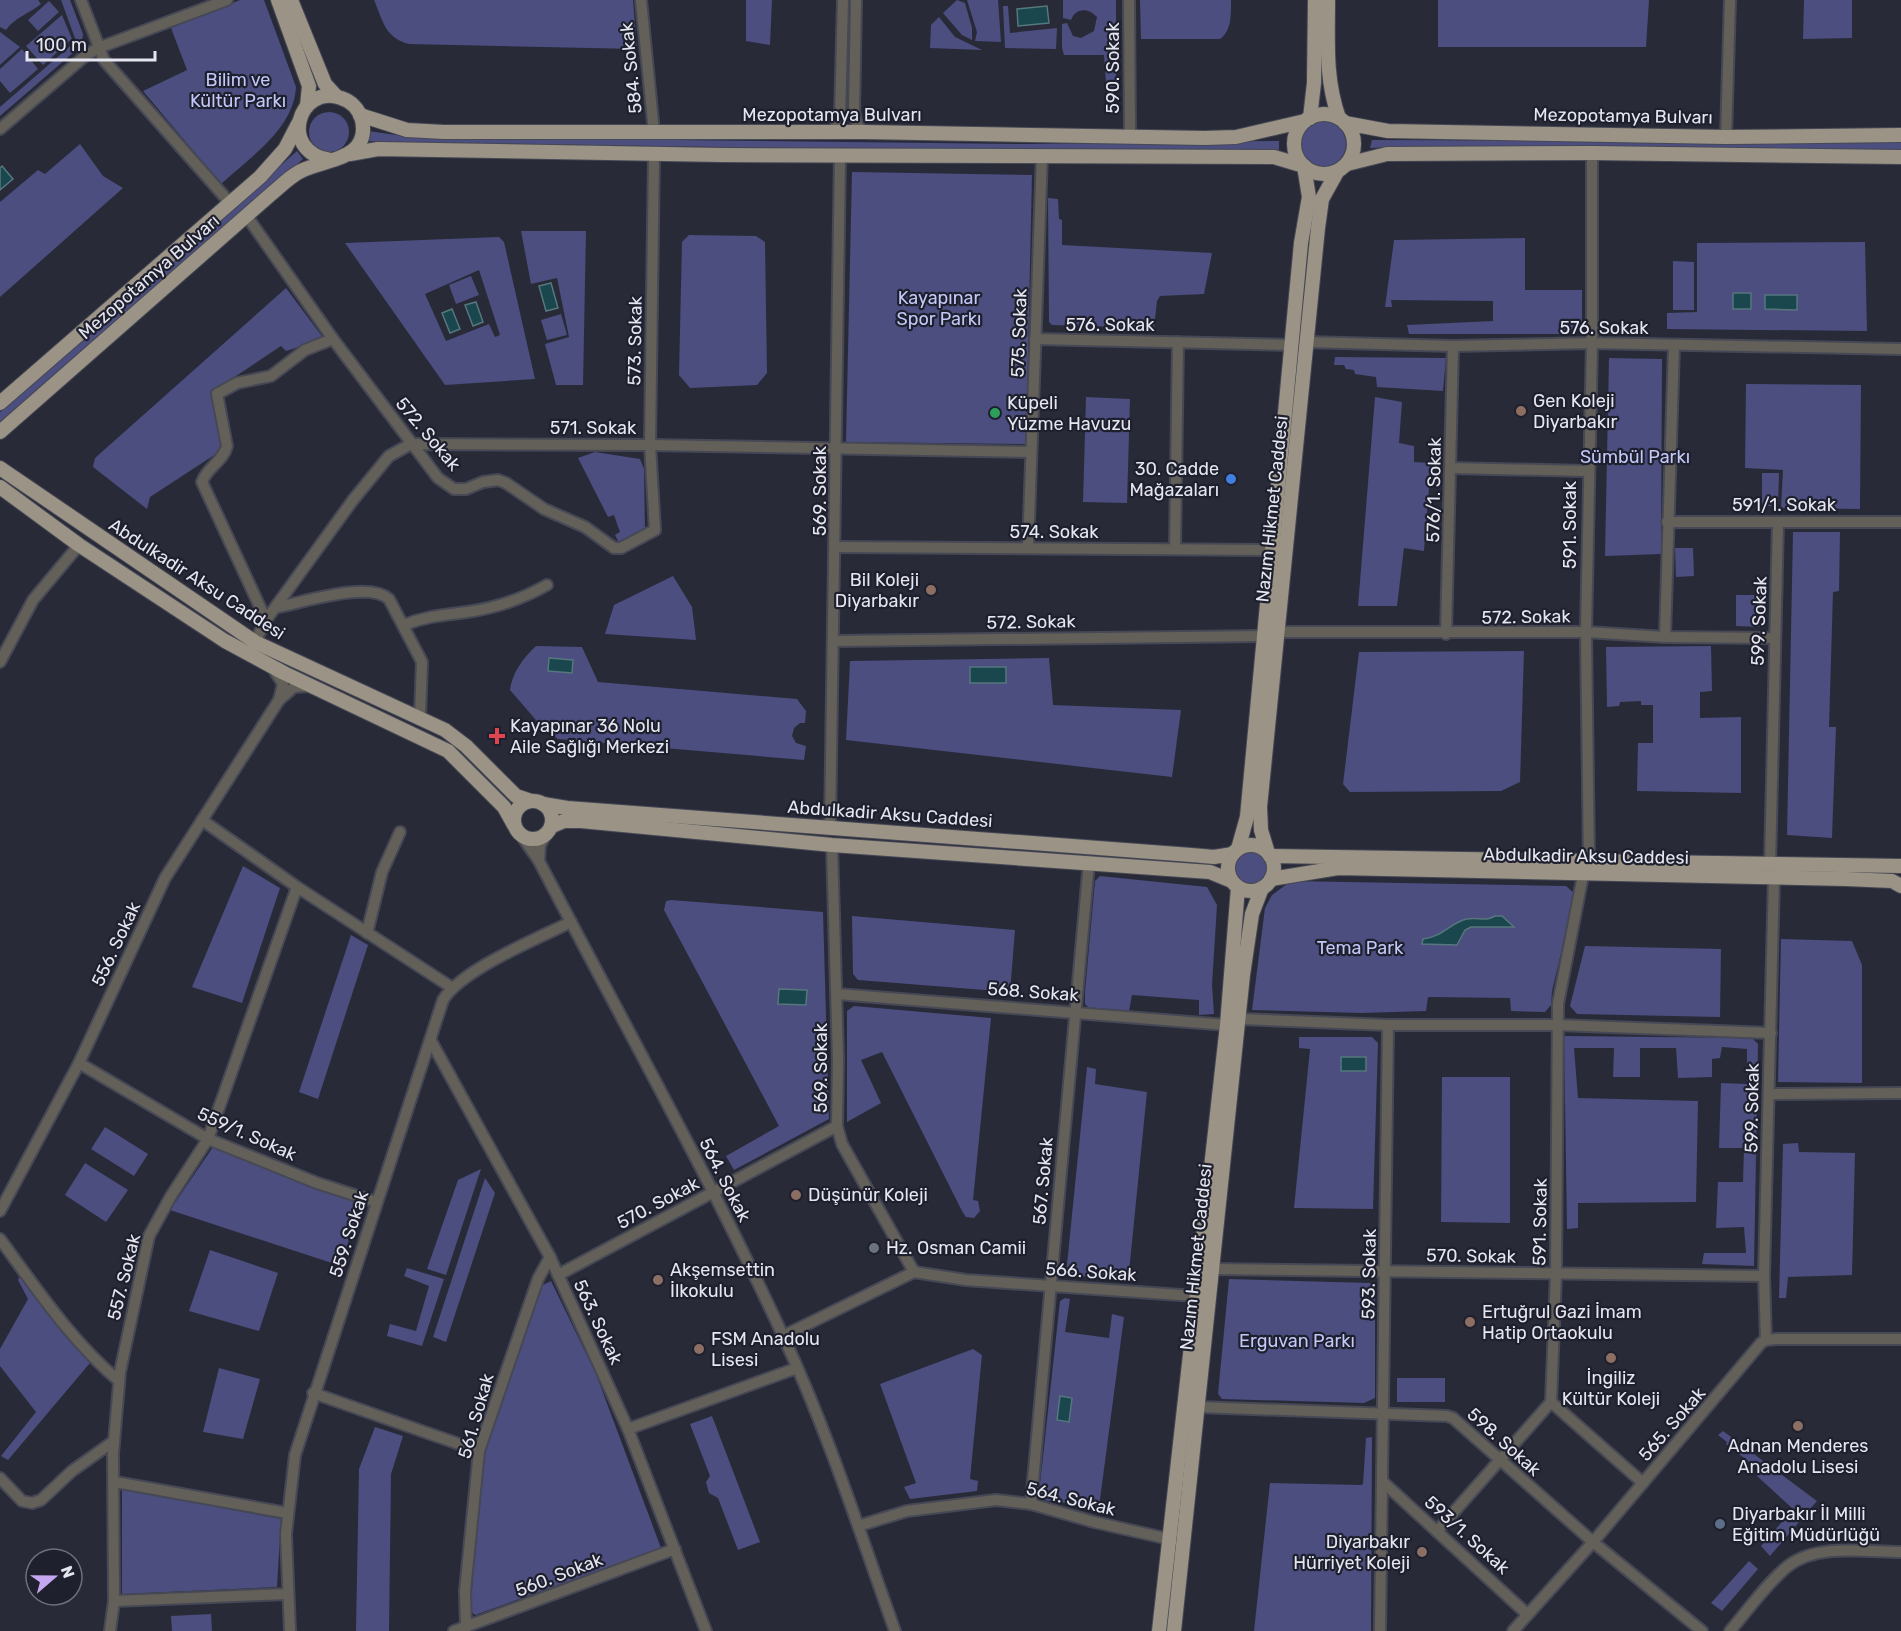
<svg xmlns="http://www.w3.org/2000/svg" width="1901" height="1631" font-family="Rubik,sans-serif">
  <style>
    .green { fill: #4b4e7f; fill-rule: evenodd }
    .water { fill: #19474d; stroke: #56777e; stroke-width: 1.5 }
    .lines { fill: none; stroke-linecap: round; stroke-linejoin: round }
    .minor-casing { stroke: #464855; stroke-width: 14 }
    .major-casing { stroke: #464855; stroke-width: 16 }
    .minor { stroke: #636059; stroke-width: 10 }
    .major { stroke: #9b9486; stroke-width: 14 }
    .education-dot { fill: #8d6e63; stroke: #1f202e; stroke-width: 2 }
    .leisure-dot { fill: #2e9e5b; stroke: #1f202e; stroke-width: 2 }
    .shop-dot { fill: #3f7fe0; stroke: #1f202e; stroke-width: 2 }
    .health-dot { fill: #e0444e; stroke: #1f202e; stroke-width: 2 }
    .worship-dot { fill: #6b7280; stroke: #1f202e; stroke-width: 2 }
    .service-dot { fill: #5c6f8a; stroke: #1f202e; stroke-width: 2 }
    .labels { text-anchor: middle; dominant-baseline: central; stroke-width: 4.5; stroke-linejoin: round; paint-order: stroke }
    .street-label { font-size: 18px; fill: #e5e6f0; stroke: #1f202e }
    .park-label { font-size: 18px; fill: #c3c8f9; stroke: #1f202e }
    .poi-label { font-size: 18px; fill: #e5e6f0; stroke: #1f202e; text-anchor: start }
  </style>
  <rect width="100%" height="100%" fill="#282a38"/>
  <g class="green">
    <path d="M0,0H38L41,4C30,13 14,18 6,30L0,27Z"/>
    <path d="M61,0H70L83,34L82,45L0,116V107L76,41Z"/>
    <path d="M240,0H264L296,87C294,129 249,158 221,184L143,91L187,70L171,28Z"/>
    <path d="M374,0H633L637,49L409,44C385,38 383,21 374,0Z"/>
    <path d="M746,0H772L770,45L746,41Z"/>
    <path d="M957,0L965,3L972,28V40L962,35L943,13Z"/>
    <path d="M967,0H998L1001,42L975,41L977,32Z"/>
    <path d="M1063,0H1116V110L1108,111L1104,55H1064L1062,48V24L1067,23L1073,36L1081,38L1094,31L1097,17C1089,8 1076,7 1071,20L1063,18Z"/>
    <path d="M1140,0H1231C1231,13 1232,31 1220,39H1141Z"/>
    <path d="M1438,0H1649L1646,47H1438Z"/>
    <path d="M1804,0H1852V38L1803,39Z"/>
    <path d="M49,1L59,12L38,31L28,20Z"/>
    <path d="M1003,6H1008L1010,33L1057,28L1056,49L1005,48Z"/>
    <path d="M62,15L72,39L43,65L26,46Z"/>
    <path d="M939,17L955,37L982,50L930,48L931,25Z"/>
    <path d="M0,32L20,47L0,65Z"/>
    <path d="M22,49L38,69L10,93L0,81V69Z"/>
    <circle cx="329" cy="132" r="20"/>
    <circle cx="1323" cy="144" r="23"/>
    <path d="M368,131L411,137L1027,144L1279,141V151L843,149L390,142L366,141Z"/>
    <path d="M1372,140L1901,142V152L1414,146L1370,148Z"/>
    <path d="M80,144L103,176L123,188L0,297V202L38,170L45,174Z"/>
    <path d="M297,151L303,159L0,423V412Z"/>
    <path d="M852,172L1032,175L1026,444L846,442Z"/>
    <path d="M1048,198L1058,199L1059,219L1062,220V245L1212,253L1204,294L1160,296L1157,301L1154,328L1052,325L1049,322Z"/>
    <path d="M521,231H586L583,385H556L545,344L569,337L557,278L531,284Z"/>
    <path d="M689,235L756,236L765,242L767,373L757,385L690,388L679,375L682,242Z"/>
    <path d="M499,237L504,242L535,379L445,385L345,243ZM479,270L500,335L495,337L489,324L446,341L425,294Z"/>
    <path d="M1525,238V290H1582V328L1574,334H1409L1407,325L1493,321V301L1391,300L1392,307H1385L1394,240Z"/>
    <path d="M1865,242L1867,331L1667,329V313L1697,312V243Z"/>
    <path d="M1673,261L1694,262V310H1673Z"/>
    <path d="M471,276L479,295L456,304L449,285Z"/>
    <path d="M286,288L324,339L286,351L281,346L212,392L222,450L150,497L147,509L93,467L95,458Z"/>
    <path d="M561,314L567,335L547,340L541,320Z"/>
    <path d="M1335,357L1446,358L1443,391L1377,387L1376,377L1355,374L1354,370L1346,369L1344,365H1334Z"/>
    <path d="M1609,358L1662,359L1661,554L1605,556Z"/>
    <path d="M1746,384L1861,385L1860,509L1781,508L1783,470L1745,468Z"/>
    <path d="M1086,397L1130,399L1127,503L1083,502Z"/>
    <path d="M1375,397L1402,402L1399,443L1414,446V462L1431,463L1424,551L1404,548L1397,606H1358Z"/>
    <path d="M595,452L640,459L644,469L645,531L620,545L615,535L620,532L614,515L608,517L578,458Z"/>
    <path d="M1762,473H1779L1778,506H1762Z"/>
    <path d="M1793,532H1840L1839,591L1833,592L1829,727H1836L1832,838L1787,835Z"/>
    <path d="M1675,548H1693L1694,576L1676,577Z"/>
    <path d="M673,576L692,607L696,640L605,634L614,605Z"/>
    <path d="M1736,595H1765L1764,627L1736,626Z"/>
    <path d="M536,646L582,647L598,682L797,699L806,711L805,723H800L794,728L792,736L796,743L806,746L804,760L558,739L542,727L510,690C512,673 523,658 536,646Z"/>
    <path d="M1711,646L1712,691L1700,692V718L1741,717V793L1637,791L1638,743H1653V705H1641V701L1620,702L1619,706L1607,707L1606,647Z"/>
    <path d="M1524,651L1520,782L1501,791L1350,792L1343,784L1359,652Z"/>
    <path d="M1049,658L1053,705L1181,710L1172,777L846,740L850,661Z"/>
    <circle cx="1251" cy="869" r="18"/>
    <path d="M243,866L280,888L242,1003L192,987Z"/>
    <path d="M1100,876L1207,887L1217,905L1212,985L1214,1014L1199,1015V1000L1132,995L1129,1011L1089,1008L1085,1004V992L1095,881Z"/>
    <path d="M1291,881L1566,886L1575,894L1552,991L1551,1005L1545,1012L1511,1011L1510,998L1428,997L1426,1011L1361,1013L1252,1010L1265,908L1272,895Z"/>
    <path d="M671,900L823,912L829,1119L734,1170L726,1156L779,1126L664,910L666,901Z"/>
    <path d="M852,916L1015,930L1010,992L858,980L853,974Z"/>
    <path d="M351,935L368,945L318,1099L299,1092Z"/>
    <path d="M1781,939L1852,941L1862,965V1083L1778,1082Z"/>
    <path d="M1585,946L1721,949L1720,1017L1577,1014L1570,1006Z"/>
    <path d="M854,1006L991,1018L973,1200L978,1201L980,1211L974,1218L966,1217L962,1211L882,1052L861,1060L881,1103L847,1122V1011Z"/>
    <path d="M1564,1036L1752,1038L1758,1044L1754,1266L1702,1264L1704,1253H1746L1744,1227L1716,1228L1718,1182H1743L1744,1148H1719L1721,1083L1747,1084V1049L1722,1047L1720,1058L1712,1059V1077L1678,1078L1676,1048H1640V1077H1613L1614,1048H1574L1578,1098L1698,1101L1696,1202L1578,1203V1228L1567,1229Z"/>
    <path d="M1299,1037H1372L1378,1043L1373,1209L1294,1208L1310,1049L1299,1048Z"/>
    <path d="M1087,1067L1096,1069L1095,1084L1147,1092L1128,1282L1066,1274Z"/>
    <path d="M1442,1077H1510V1223L1441,1222Z"/>
    <path d="M105,1127L148,1154L134,1176L91,1149Z"/>
    <path d="M1798,1143L1799,1152L1855,1153L1852,1275L1788,1277L1786,1298H1779L1783,1144Z"/>
    <path d="M213,1147L360,1203L341,1266L170,1210Z"/>
    <path d="M85,1163L128,1190L106,1222L65,1195Z"/>
    <path d="M481,1169L446,1275L427,1269L458,1180Z"/>
    <path d="M485,1178L495,1193L446,1342L433,1337Z"/>
    <path d="M210,1250L278,1273L259,1331L189,1311Z"/>
    <path d="M407,1268L444,1279L422,1346L387,1336L390,1324L416,1331L429,1286L404,1276Z"/>
    <path d="M20,1276L90,1363L8,1460L1,1456L36,1412L0,1366V1349L28,1299L18,1280Z"/>
    <path d="M1229,1279L1371,1283L1375,1286V1398L1364,1403L1222,1399L1218,1394Z"/>
    <path d="M551,1281L596,1374L661,1548L475,1615L470,1610L485,1447L541,1286Z"/>
    <path d="M1065,1298L1070,1299L1065,1332L1109,1338L1112,1314L1124,1317L1099,1507L1042,1500L1039,1493L1060,1301Z"/>
    <path d="M973,1349L982,1355L970,1479L978,1481L977,1491L910,1499L904,1487L916,1483L880,1384Z"/>
    <path d="M219,1368L260,1379L243,1439L203,1432Z"/>
    <rect x="1397" y="1378" width="48" height="24"/>
    <path d="M712,1416L760,1542L738,1550L718,1498L709,1493L706,1482L710,1476L690,1424Z"/>
    <path d="M375,1427L403,1436L391,1474L389,1631H356L359,1469Z"/>
    <path d="M1723,1431L1817,1501L1770,1556L1761,1546L1793,1509L1757,1476L1761,1471L1726,1444L1727,1442L1718,1435Z"/>
    <path d="M1372,1437L1371,1631H1254L1270,1483L1361,1485L1363,1484L1366,1438Z"/>
    <path d="M122,1489L281,1519L277,1587L122,1594Z"/>
    <path d="M1749,1561L1758,1569L1722,1611L1711,1603Z"/>
    <path d="M211,1614L212,1631H172L171,1616Z"/>
  </g>
  <g class="water">
    <path d="M1047,6L1049,23L1018,26L1017,9Z"/>
    <path d="M2,166L13,179L0,190V168Z"/>
    <path d="M551,283L558,308L546,311L539,286Z"/>
    <rect x="1733" y="293" width="18" height="16"/>
    <path d="M1765,295H1797V310L1765,309Z"/>
    <path d="M476,302L483,322L473,326L465,305Z"/>
    <path d="M452,309L460,329L450,333L442,313Z"/>
    <path d="M549,658L573,660L572,673L548,671Z"/>
    <rect x="970" y="667" width="36" height="16"/>
    <path d="M1495,916H1502L1514,927H1471L1465,930L1457,945L1422,944L1423,939C1443,937 1451,922 1467,919C1478,917 1485,922 1495,916Z"/>
    <path d="M779,989L807,990L806,1005L778,1004Z"/>
    <rect x="1341" y="1057" width="25" height="14"/>
    <path d="M1060,1396L1072,1398L1069,1422L1057,1420Z"/>
  </g>
  <g class="lines">
    <g class="minor-casing">
      <g id="minor">
        <path d="M81,0L104,60L231,204"/>
        <path d="M641,0L654,132"/>
        <path d="M856,0L854,111L857,125L864,132"/>
        <path d="M1129,0L1130,135"/>
        <path d="M0,129L85,56L98,48L227,0"/>
        <path d="M833,131L840,118L843,0"/>
        <path d="M1726,137L1730,0"/>
        <path d="M246,215L333,339L438,478L454,489H466L483,482L498,480L506,483L544,509L585,527L614,548H621L655,530L650,445L654,153"/>
        <path d="M1035,339L1292,345"/>
        <path d="M1307,342L1453,346L1592,343L1901,349"/>
        <path d="M1451,468L1587,471"/>
        <path d="M1667,522H1901"/>
        <path d="M836,547L1271,550"/>
        <path d="M1028,548L1042,155"/>
        <path d="M1175,549L1178,342"/>
        <path d="M278,607C305,602 368,581 389,599L422,662L420,716"/>
        <path d="M266,620L202,482C207,467 223,462 227,446L217,394L237,383L271,376L305,350L333,339"/>
        <path d="M404,625C426,616 445,615 467,612C496,608 522,599 547,585"/>
        <path d="M1279,632H1586L1665,637L1774,638"/>
        <path d="M1446,634L1453,346"/>
        <path d="M1665,637L1674,345"/>
        <path d="M835,641L1263,636"/>
        <path d="M255,642L266,620L353,500L389,456L411,444L650,445L1030,452"/>
        <path d="M0,662L33,600L79,545"/>
        <path d="M273,668L283,684L279,700L294,687L309,686"/>
        <path d="M202,820L297,887L451,987"/>
        <path d="M830,828L840,154"/>
        <path d="M521,835L539,861L540,845L545,836"/>
        <path d="M832,845L838,1059L837,1126L842,1144L914,1272"/>
        <path d="M539,861C621,1019 709,1175 784,1338C828,1432 860,1533 895,1631"/>
        <path d="M1589,861L1586,632L1592,343V153"/>
        <path d="M1770,865L1778,522"/>
        <path d="M367,933L382,872L400,832"/>
        <path d="M837,994L1227,1025"/>
        <path d="M1240,1019L1388,1025H1558L1771,1033"/>
        <path d="M431,1041L550,1257L628,1429L706,1631"/>
        <path d="M79,1063L208,1139L317,1183L376,1202"/>
        <path d="M1769,1094L1901,1093"/>
        <path d="M0,1211L79,1063L165,878L279,700"/>
        <path d="M0,1239C36,1288 72,1342 119,1381"/>
        <path d="M1213,1269L1764,1276"/>
        <path d="M558,1275L837,1126"/>
        <path d="M783,1336L914,1272L966,1280L1195,1296"/>
        <path d="M1766,1340L1764,1276L1774,877"/>
        <path d="M313,1393L479,1451"/>
        <path d="M1551,1402L1643,1483"/>
        <path d="M1198,1407L1447,1416L1453,1418L1593,1542L1702,1631"/>
        <path d="M628,1429L797,1368"/>
        <path d="M0,1478L22,1501L32,1503L41,1500L72,1471L114,1441"/>
        <path d="M115,1482L287,1513"/>
        <path d="M1383,1482L1527,1614"/>
        <path d="M1031,1504L1089,862"/>
        <path d="M858,1526L907,1511L996,1500L1031,1504L1094,1522L1169,1539"/>
        <path d="M1438,1530L1551,1402L1556,1274L1558,1004L1583,875"/>
        <path d="M114,1601L288,1594"/>
        <path d="M466,1627L465,1591L479,1451L538,1279L550,1257"/>
        <path d="M110,1631L114,1601L113,1454L120,1372L149,1236L171,1196L208,1139L297,887"/>
        <path d="M290,1631L286,1534L295,1455L443,1000C462,969 537,939 571,922"/>
        <path d="M454,1631L675,1549"/>
        <path d="M1380,1631L1388,1025"/>
        <path d="M1513,1631L1593,1542L1761,1343L1766,1340L1776,1339H1901"/>
        <path d="M1730,1631C1748,1610 1767,1583 1788,1566C1817,1543 1867,1552 1901,1552"/>
      </g>
    </g>
    <g class="major-casing">
      <g id="major">
        <path d="M278,0L309,86L307,106"/>
        <path d="M291,0L325,84L336,96"/>
        <path d="M1328,0C1328,41 1325,79 1339,118"/>
        <circle cx="1324" cy="144" r="30"/>
        <path d="M360,115L407,130L444,132H864L1205,138L1236,137L1305,121"/>
        <path d="M1310,118L1314,83L1315,0"/>
        <path d="M1345,123L1388,131L1726,137L1901,135"/>
        <path d="M350,154L378,149L722,155L1274,157L1304,166L1309,197L1301,243L1247,817L1238,849"/>
        <path d="M1347,164L1387,154L1592,153L1901,157"/>
        <path d="M0,403L260,177L285,149L298,124"/>
        <path d="M0,432L270,195C279,188 288,178 299,172C322,159 371,161 362,120C359,109 351,101 341,98C299,83 277,151 330,160"/>
        <path d="M0,468L255,642L445,730L466,746L516,796L531,801"/>
        <path d="M0,487L79,545L225,641L284,673L448,751L504,807L514,825"/>
        <circle cx="533" cy="820" r="19"/>
        <path d="M543,804L567,808L1191,855L1214,857L1233,854"/>
        <path d="M552,826L564,821H581L832,845L1210,872L1232,881"/>
        <circle cx="1251" cy="868" r="23"/>
        <path d="M1268,853L1261,830L1260,807L1318,228L1322,199L1337,172"/>
        <path d="M1270,856L1901,866"/>
        <path d="M1271,879L1338,868L1846,879L1892,881L1901,886"/>
        <path d="M1159,1631L1227,1025L1238,887"/>
        <path d="M1174,1631L1243,975L1252,914L1262,888"/>
      </g>
    </g>
    <use href="#minor" class="minor"/>
    <use href="#major" class="major"/>
  </g>
  <g class="education-dot">
    <circle cx="1521" cy="411" r="6"/>
    <circle cx="931" cy="590" r="6"/>
    <circle cx="796" cy="1195" r="6"/>
    <circle cx="658" cy="1280" r="6"/>
    <circle cx="1470" cy="1322" r="6"/>
    <circle cx="699" cy="1349" r="6"/>
    <circle cx="1611" cy="1358" r="6"/>
    <circle cx="1798" cy="1426" r="6"/>
    <circle cx="1422" cy="1552" r="6"/>
  </g>
  <circle class="leisure-dot" cx="995" cy="413" r="6"/>
  <circle class="shop-dot" cx="1231" cy="479" r="6"/>
  <path class="health-dot" d="M494 727h6v6h6v6h-6v6h-6v-6h-6v-6h6z"/>
  <circle class="worship-dot" cx="874" cy="1248" r="6"/>
  <circle class="service-dot" cx="1720" cy="1524" r="6"/>
  <g class="labels">
    <g class="street-label">
      <text transform="translate(631 68) rotate(-96)">584. Sokak</text>
      <text transform="translate(1113 68) rotate(-90)">590. Sokak</text>
      <text x="832" y="115">Mezopotamya Bulvarı</text>
      <text transform="translate(1623 116) rotate(1)">Mezopotamya Bulvarı</text>
      <text transform="translate(149 277) rotate(-41)">Mezopotamya Bulvarı</text>
      <text x="1110" y="325">576. Sokak</text>
      <text x="1604" y="328">576. Sokak</text>
      <text transform="translate(1019 333) rotate(-88)">575. Sokak</text>
      <text transform="translate(635 341) rotate(-89)">573. Sokak</text>
      <text x="593" y="428">571. Sokak</text>
      <text transform="translate(428 434) rotate(50)">572. Sokak</text>
      <text transform="translate(1434 490) rotate(-89)">576/1. Sokak</text>
      <text transform="translate(820 491) rotate(-90)">569. Sokak</text>
      <text x="1784" y="505">591/1. Sokak</text>
      <text transform="translate(1272 509) rotate(-84)">Nazım Hikmet Caddesi</text>
      <text transform="translate(1570 525) rotate(-90)">591. Sokak</text>
      <text x="1054" y="532">574. Sokak</text>
      <text transform="translate(197 579) rotate(33)">Abdulkadir Aksu Caddesi</text>
      <text transform="translate(1526 617) rotate(-1)">572. Sokak</text>
      <text transform="translate(1759 621) rotate(-88)">599. Sokak</text>
      <text transform="translate(1031 622) rotate(-1)">572. Sokak</text>
      <text transform="translate(890 814) rotate(4)">Abdulkadir Aksu Caddesi</text>
      <text transform="translate(1586 856) rotate(1)">Abdulkadir Aksu Caddesi</text>
      <text transform="translate(116 944) rotate(-65)">556. Sokak</text>
      <text transform="translate(1033 992) rotate(4)">568. Sokak</text>
      <text transform="translate(821 1068) rotate(-90)">569. Sokak</text>
      <text transform="translate(1752 1108) rotate(-89)">599. Sokak</text>
      <text transform="translate(247 1134) rotate(24)">559/1. Sokak</text>
      <text transform="translate(725 1180) rotate(63)">564. Sokak</text>
      <text transform="translate(1043 1181) rotate(-85)">567. Sokak</text>
      <text transform="translate(658 1203) rotate(-28)">570. Sokak</text>
      <text transform="translate(1540 1222) rotate(-89)">591. Sokak</text>
      <text transform="translate(349 1234) rotate(-72)">559. Sokak</text>
      <text transform="translate(1471 1256) rotate(1)">570. Sokak</text>
      <text transform="translate(1196 1257) rotate(-84)">Nazım Hikmet Caddesi</text>
      <text transform="translate(1091 1272) rotate(4)">566. Sokak</text>
      <text transform="translate(1369 1274) rotate(-89)">593. Sokak</text>
      <text transform="translate(124 1277) rotate(-76)">557. Sokak</text>
      <text transform="translate(598 1322) rotate(65)">563. Sokak</text>
      <text transform="translate(476 1416) rotate(-74)">561. Sokak</text>
      <text transform="translate(1672 1424) rotate(-49)">565. Sokak</text>
      <text transform="translate(1504 1442) rotate(42)">598. Sokak</text>
      <text transform="translate(1071 1499) rotate(14)">564. Sokak</text>
      <text transform="translate(1467 1535) rotate(42)">593/1. Sokak</text>
      <text transform="translate(559 1575) rotate(-21)">560. Sokak</text>
    </g>
    <g class="park-label">
      <text x="238" y="80">Bilim ve<tspan x="238" dy="21">Kültür Parkı</tspan></text>
      <text x="939" y="298">Kayapınar<tspan x="939" dy="21">Spor Parkı</tspan></text>
      <text x="1635" y="457">Sümbül Parkı</text>
      <text x="1360" y="948">Tema Park</text>
      <text x="1297" y="1341">Erguvan Parkı</text>
    </g>
    <g class="poi-label">
      <text x="1533" y="401">Gen Koleji<tspan x="1533" dy="21">Diyarbakır</tspan></text>
      <text x="1007" y="403">Küpeli<tspan x="1007" dy="21">Yüzme Havuzu</tspan></text>
      <text x="1219" y="469" text-anchor="end">30. Cadde<tspan x="1219" dy="21">Mağazaları</tspan></text>
      <text x="919" y="580" text-anchor="end">Bil Koleji<tspan x="919" dy="21">Diyarbakır</tspan></text>
      <text x="510" y="726">Kayapınar 36 Nolu<tspan x="510" dy="21">Aile Sağlığı Merkezi</tspan></text>
      <text x="808" y="1195">Düşünür Koleji</text>
      <text x="886" y="1248">Hz. Osman Camii</text>
      <text x="670" y="1270">Akşemsettin<tspan x="670" dy="21">İlkokulu</tspan></text>
      <text x="1482" y="1312">Ertuğrul Gazi İmam<tspan x="1482" dy="21">Hatip Ortaokulu</tspan></text>
      <text x="711" y="1339">FSM Anadolu<tspan x="711" dy="21">Lisesi</tspan></text>
      <text x="1611" y="1378" text-anchor="middle">İngiliz<tspan x="1611" dy="21">Kültür Koleji</tspan></text>
      <text x="1798" y="1446" text-anchor="middle">Adnan Menderes<tspan x="1798" dy="21">Anadolu Lisesi</tspan></text>
      <text x="1732" y="1514">Diyarbakır İl Milli<tspan x="1732" dy="21">Eğitim Müdürlüğü</tspan></text>
      <text x="1410" y="1542" text-anchor="end">Diyarbakır<tspan x="1410" dy="21">Hürriyet Koleji</tspan></text>
    </g>
  </g>
  <g transform="translate(54 1577) rotate(70)"><circle r="28" fill="#1f202e" stroke="#6e6f7c" stroke-width="1.5"/>
  <path d="M0-4.5L10 22L0 15L-10 22Z" fill="#c5a7f1"/>
  <text y="-9" font-size="16" font-weight="bold" text-anchor="middle" fill="#e5e6f0">N</text>
  </g>
  <path d="M27 51v9h128v-9" fill="none" stroke="#e5e6f0" stroke-width="3"/>
  <text x="36" y="51" font-size="18" fill="#e5e6f0" stroke="#1f202e" stroke-width="4.5" paint-order="stroke">100 m</text>
</svg>
